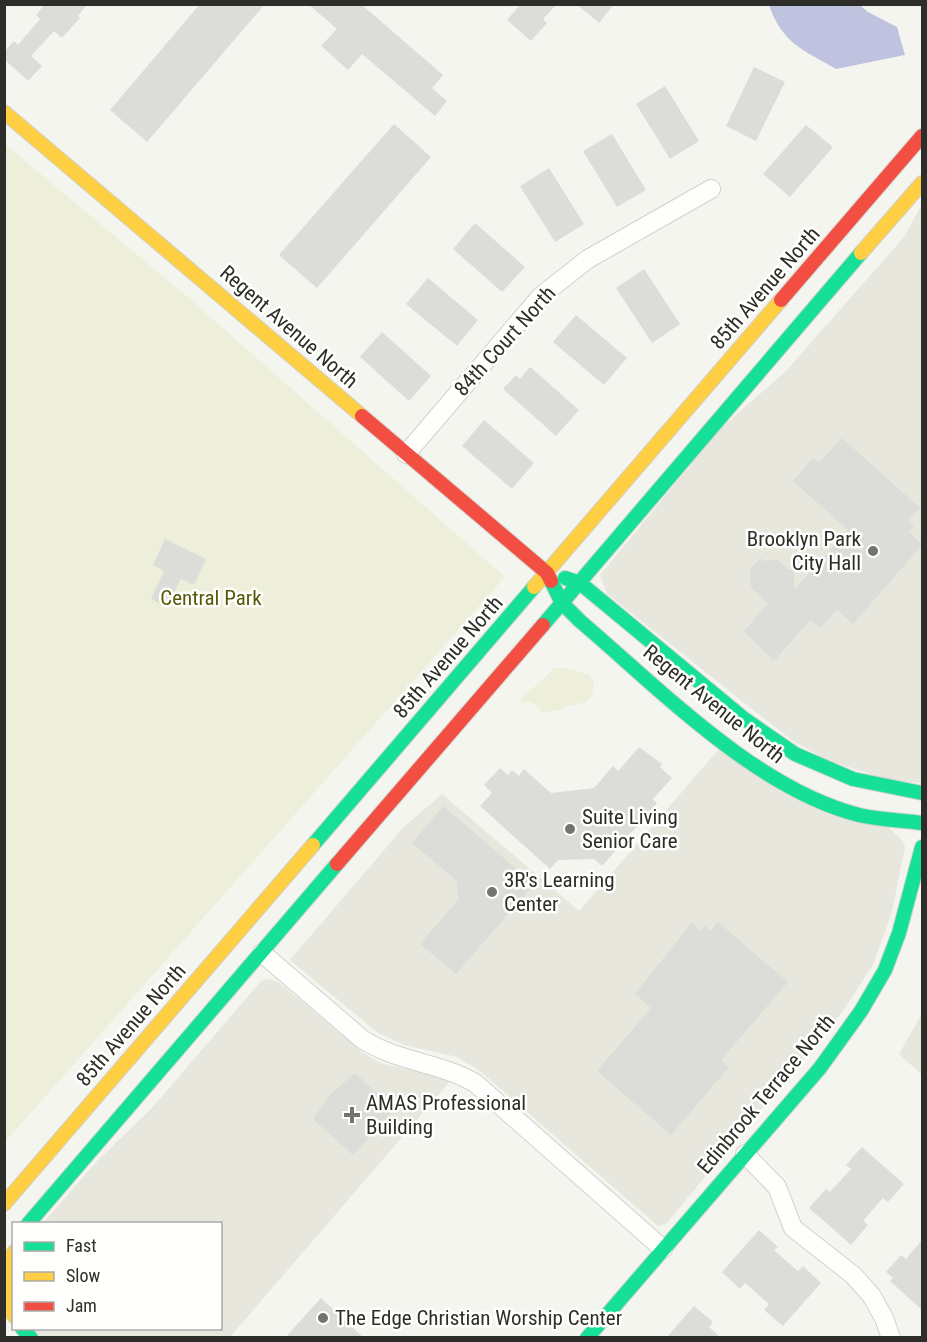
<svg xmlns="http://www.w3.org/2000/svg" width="927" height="1342" font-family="'Roboto Condensed',sans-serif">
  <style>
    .built { fill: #e7e7dd }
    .green { fill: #eeefdb }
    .water { fill: #c0c3e0 }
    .building { fill: #dcdcd8 }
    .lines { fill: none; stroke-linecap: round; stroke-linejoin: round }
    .street-casing { stroke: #d1d1cd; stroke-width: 20 }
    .fast-casing { stroke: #d1d1cd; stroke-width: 16 }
    .slow-casing { stroke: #d1d1cd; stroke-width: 16 }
    .jam-casing { stroke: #d1d1cd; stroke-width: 16 }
    .street { stroke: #fefefd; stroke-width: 18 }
    .fast { stroke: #16e098; stroke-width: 14 }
    .slow { stroke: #ffcf43; stroke-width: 14 }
    .jam { stroke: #f24e42; stroke-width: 14 }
    .poi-dot { fill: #73736f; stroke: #fffffe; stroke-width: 2 }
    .labels { text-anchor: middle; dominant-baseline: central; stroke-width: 5; stroke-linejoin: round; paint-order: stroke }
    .street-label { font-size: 21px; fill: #2d2d29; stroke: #fffffe }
    .poi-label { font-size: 21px; fill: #2d2d29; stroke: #fffffe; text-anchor: start }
    .park-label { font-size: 21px; fill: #5a5808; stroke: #fffffe }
  </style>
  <rect width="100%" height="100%" fill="#f5f5f0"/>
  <g class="built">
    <path d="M922,204V783L886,779L827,760L790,739L607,594L600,575L721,428L786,371L904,237Z"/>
    <path d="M720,748L889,828L903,841L905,847L892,912L873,965L843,1011L666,1224L658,1226L480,1071L457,1057L404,1045L378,1033L290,960L403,828L442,794L579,911Z"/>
    <path d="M270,979L281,984L363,1053L383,1064L452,1079L230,1337L40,1338L30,1329L220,1328V1224L43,1223L98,1160L151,1109L261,981Z"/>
    <path d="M922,1014V1075L899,1054Z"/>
  </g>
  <g class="green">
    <path d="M5,144L190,299L505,577L5,1142Z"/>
    <path d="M555,668H566L589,674L594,682C592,709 583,700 565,707C557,711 551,712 542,712C535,703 531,700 520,703L521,699Z"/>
  </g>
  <path class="water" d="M769,5H860L868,12L897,27L905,55L836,69C803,50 782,43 769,5Z"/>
  <g class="building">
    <path d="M45,4H87L78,16L80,18L62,38L54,31L31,56L42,66L28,81L4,59V52L14,41L18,45L40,19L36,15Z"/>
    <path d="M200,4H265L147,142L110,110Z"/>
    <path d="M308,4H361L443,75L432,88L447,101L435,116L362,54L348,70L321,46L337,29Z"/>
    <path d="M521,4H557L543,19L547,23L531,41L507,20Z"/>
    <path d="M576,4H614L599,23Z"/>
    <path d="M754,67L785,82L756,141L726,126Z"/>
    <path d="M665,86L699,141L670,159L636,104Z"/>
    <path d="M394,124L431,157L317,288L279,255Z"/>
    <path d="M806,125L833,147L790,197L763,174Z"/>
    <path d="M612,134L646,190L617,207L583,151Z"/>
    <path d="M549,168L584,224L555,242L520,186Z"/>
    <path d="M475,223L525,267L502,292L453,249Z"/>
    <path d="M644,269L680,324L652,343L616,288Z"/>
    <path d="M428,278L478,320L457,346L406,304Z"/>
    <path d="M576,315L627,358L604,385L553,342Z"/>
    <path d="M382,332L431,376L409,401L360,357Z"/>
    <path d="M530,367L579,410L556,436L503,389L516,375L520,379Z"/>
    <path d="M484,420L534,463L512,489L462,446Z"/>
    <path d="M842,438L920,508L908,520L914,526L909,531L922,545L853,624L837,610L820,628L810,620L774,661L744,631L768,603L751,588L750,570L760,558L764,561L778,560L788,569H794V590L848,530L793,481L813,458L819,463Z"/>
    <path d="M165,539L206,559L194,585L181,579L166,607L151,599L164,571L153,565Z"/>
    <path d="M639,747L662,764L660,767L672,778L653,799L657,803L602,866L594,859L558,860L550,869L480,806L492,793L484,785L500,768L508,775L512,770L519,776L524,769L551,793L594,788L613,766L618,771Z"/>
    <path d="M443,806L534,884L456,974L420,944L458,900L457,881L412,843Z"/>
    <path d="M692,922L701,931L705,926L711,931L718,922L788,982L721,1060L729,1067L671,1135L597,1071L651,1008L635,994Z"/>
    <path d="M355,1073L394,1109L353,1155L313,1119L330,1095Z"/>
    <path d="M862,1147L904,1184L888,1202L883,1198L863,1221L868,1225L851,1245L809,1208L826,1189L830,1192L851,1169L846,1165Z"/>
    <path d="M759,1230L778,1247L774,1250L798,1271L803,1266L821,1283L783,1326L764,1310L769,1304L745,1283L740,1289L722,1272Z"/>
    <path d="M922,1240V1310L890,1281L893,1278L886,1272L901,1255L906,1259Z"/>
    <path d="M321,1298L364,1338H285Z"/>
    <path d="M694,1306L713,1322L709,1327L721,1338H666Z"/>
  </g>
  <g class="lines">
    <g class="street-casing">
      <g id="street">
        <path d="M406,454L541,296L588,259L711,189"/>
        <path d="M262,953L362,1039C397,1062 439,1062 475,1083L663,1249"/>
        <path d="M745,1154L777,1187L793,1228L853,1275L871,1295L884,1318L891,1338"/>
      </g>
    </g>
    <g class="fast-casing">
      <g id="fast">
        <path d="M565,578L580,583L743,718L795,754L853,779L922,793"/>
        <path d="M551,581L562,603L580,621C660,689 756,789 859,815C879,820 901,820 922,823"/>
        <path d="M543,625L861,253"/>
        <path d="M313,845L534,587"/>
        <path d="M28,1224L337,864"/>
        <path d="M22,1328L31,1338"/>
        <path d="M587,1338L820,1068L861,1011L885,970L899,933L922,847"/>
      </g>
    </g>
    <g class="slow-casing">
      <g id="slow">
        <path d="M4,112L362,416"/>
        <path d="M861,253L922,183"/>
        <path d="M534,587L781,300"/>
        <path d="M4,1204L313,845"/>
        <path d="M14,1252C4,1274 6,1294 14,1316"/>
      </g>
    </g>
    <g class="jam-casing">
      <g id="jam">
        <path d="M781,300L922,136"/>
        <path d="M362,416L547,573L551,581"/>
        <path d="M337,864L543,625"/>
      </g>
    </g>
    <use href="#street" class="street"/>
    <use href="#fast" class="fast"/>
    <use href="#slow" class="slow"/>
    <use href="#jam" class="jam"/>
  </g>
  <g class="poi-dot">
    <circle cx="873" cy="551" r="6"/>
    <circle cx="570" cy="829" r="6"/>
    <circle cx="492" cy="892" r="6"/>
    <path d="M349 1106h6v6h6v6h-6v6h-6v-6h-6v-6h6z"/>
    <circle cx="323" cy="1318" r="6"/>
  </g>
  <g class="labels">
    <g class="street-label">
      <text transform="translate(765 288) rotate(-49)">85th Avenue North</text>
      <text transform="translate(289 327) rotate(41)">Regent Avenue North</text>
      <text transform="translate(505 341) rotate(-48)">84th Court North</text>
      <text transform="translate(448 657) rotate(-49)">85th Avenue North</text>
      <text transform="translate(714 704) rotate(39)">Regent Avenue North</text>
      <text transform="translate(131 1025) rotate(-49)">85th Avenue North</text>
      <text transform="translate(766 1094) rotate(-50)">Edinbrook Terrace North</text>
    </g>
    <g class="poi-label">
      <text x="861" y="539" text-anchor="end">Brooklyn Park<tspan x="861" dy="24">City Hall</tspan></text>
      <text x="582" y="817">Suite Living<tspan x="582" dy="24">Senior Care</tspan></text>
      <text x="504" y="880">3R's Learning<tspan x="504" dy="24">Center</tspan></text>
      <text x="366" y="1103">AMAS Professional<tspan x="366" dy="24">Building</tspan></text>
      <text x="335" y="1318">The Edge Christian Worship Center</text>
    </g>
    <g class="park-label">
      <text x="211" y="598">Central Park</text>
    </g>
  </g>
  <rect width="927" height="1342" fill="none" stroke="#2d2d29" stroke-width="12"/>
  <rect x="12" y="1222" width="210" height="108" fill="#fffffe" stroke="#ababa9" stroke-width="1.5"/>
  <rect x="24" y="1242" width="30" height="9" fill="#16e098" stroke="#ababa9" stroke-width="1.5"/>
  <text x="66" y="1252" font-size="18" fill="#2d2d29">Fast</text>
  <rect x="24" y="1272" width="30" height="9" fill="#ffcf43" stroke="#ababa9" stroke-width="1.5"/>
  <text x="66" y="1282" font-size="18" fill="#2d2d29">Slow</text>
  <rect x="24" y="1302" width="30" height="9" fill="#f24e42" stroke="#ababa9" stroke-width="1.5"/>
  <text x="66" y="1312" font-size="18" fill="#2d2d29">Jam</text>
</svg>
